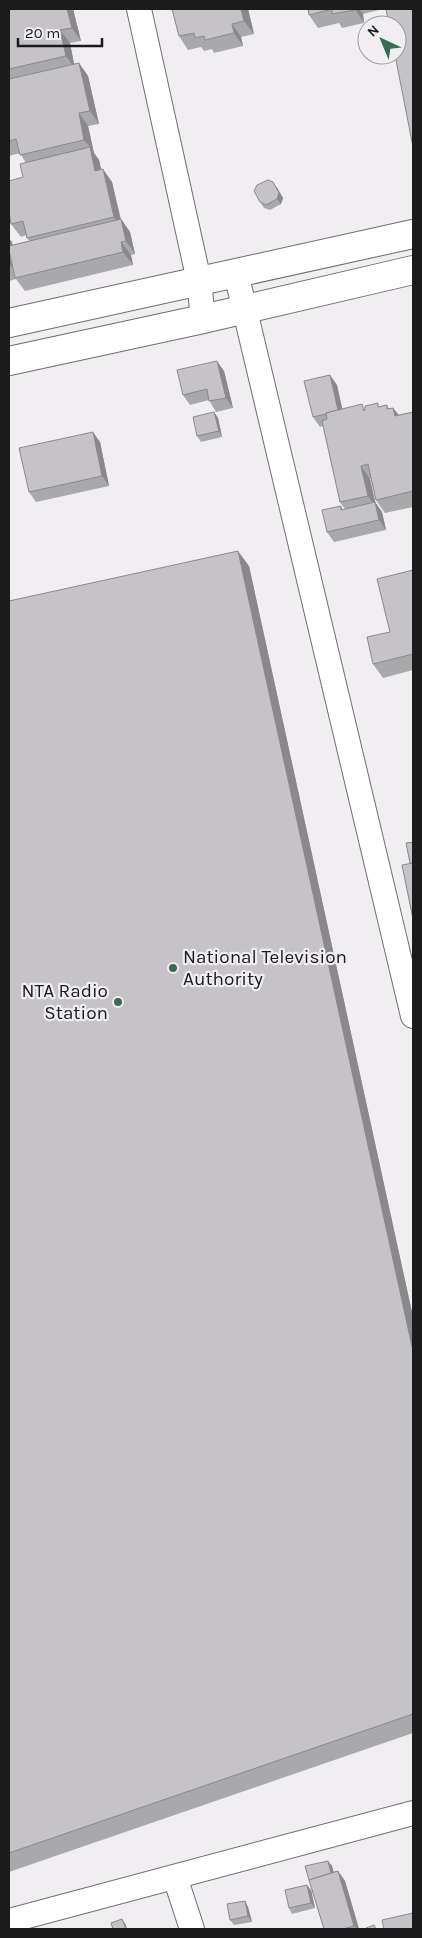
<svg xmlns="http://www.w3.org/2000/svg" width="422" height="1938" font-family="Karla,sans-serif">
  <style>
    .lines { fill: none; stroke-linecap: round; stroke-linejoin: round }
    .minor-casing { stroke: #6f6d70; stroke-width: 26 }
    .tertiary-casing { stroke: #6f6d70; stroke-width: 30 }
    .minor { stroke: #fff; stroke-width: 24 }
    .tertiary { stroke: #fff; stroke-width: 28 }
    .wall { fill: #a9a8ab }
    .shaded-wall { fill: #8a888b }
    .building { fill: #c5c3c7; stroke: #8a888b }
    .poi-dot { fill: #356c53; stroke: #f0eef1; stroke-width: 2 }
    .labels { text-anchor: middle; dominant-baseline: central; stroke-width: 4.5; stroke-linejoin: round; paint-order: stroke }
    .poi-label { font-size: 19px; fill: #1b1b1c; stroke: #f0eef1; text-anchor: start }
  </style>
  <rect width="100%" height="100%" fill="#f0eef1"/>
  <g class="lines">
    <g class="minor-casing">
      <g id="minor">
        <path d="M139,9L199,281L203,319"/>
        <path d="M236,273L413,1016"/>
        <path d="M175,1877L192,1929"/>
        <path d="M9,1921L413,1813"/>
      </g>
    </g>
    <g class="tertiary-casing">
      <g id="tertiary">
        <path d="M9,323L413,234"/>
        <path d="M9,361L203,319L413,270"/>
      </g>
    </g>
    <use href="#minor" class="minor"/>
    <use href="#tertiary" class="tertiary"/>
  </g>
  <g class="wall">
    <path d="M9,9H73L81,41L70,43L74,64L79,63L88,76L99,124L88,126L94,153L99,160L101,170L112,182L121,219L130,232L135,254L131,255L133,265L25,291L16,279L9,281V238L12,242V245L29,241L26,235L21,237L11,224L23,177L26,163L20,153L9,156Z"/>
    <path d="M172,9H248L254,34L241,37L243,46L214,53L212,49L204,51L201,47L188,50L179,36Z"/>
    <path d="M308,9H383L363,14L364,23L342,28L339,23L318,28L309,15Z"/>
    <path d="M277,187L283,198L281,204L270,210L264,208L260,202Z"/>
    <path d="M224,371L233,408L216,412L209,400L190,405L183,395Z"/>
    <path d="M337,385L342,409H365L380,407L387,405L389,409L393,408L399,415L413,412V507L385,513L376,500L371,479H370L375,502L382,512L386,530L334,542L327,532L341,506L343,510L345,509L340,502L323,426L320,427L313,417Z"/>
    <path d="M214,412L218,418L222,437L201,442L197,436Z"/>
    <path d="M100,442L109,486L36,502L29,492Z"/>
    <path d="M249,566L413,1317V1733L9,1872V601Z"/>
    <path d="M413,570V670L383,678L373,664L390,632Z"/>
    <path d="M328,1861L332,1866L333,1872L338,1871L345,1881L359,1929H324L309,1880Z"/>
    <path d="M311,1890L315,1908L292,1914L289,1908Z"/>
    <path d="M245,1901L248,1907L252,1922L234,1925L230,1920Z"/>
  </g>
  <g class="shaded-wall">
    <path d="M67,9H73L81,41L72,28Z"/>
    <path d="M241,9H248L254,34L244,21Z"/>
    <path d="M355,9H359L363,14L364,23Z"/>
    <path d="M232,24L241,37L243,46L234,33Z"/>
    <path d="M60,30L70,43L75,69L66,56Z"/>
    <path d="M79,63L88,76L99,124L90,111Z"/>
    <path d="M79,113L88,126L94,153L99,160L105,185L95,171L90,147L84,140Z"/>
    <path d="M103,169L112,182L123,231L114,217Z"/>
    <path d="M273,182L283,198L281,204L277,199Z"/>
    <path d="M121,219L130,232L135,254L126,241Z"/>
    <path d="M9,238L12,242L20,278L10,265L9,258Z"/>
    <path d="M121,242L131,255L133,265L123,252Z"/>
    <path d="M217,361L224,371L233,408L226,398Z"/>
    <path d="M330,375L337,385L345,421L338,411Z"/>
    <path d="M393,408L403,421L395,416Z"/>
    <path d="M214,412L218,418L222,437L219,431Z"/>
    <path d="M93,432L100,442L109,486L102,476Z"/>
    <path d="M361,466L370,479L377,509L368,496Z"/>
    <path d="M375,502L382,512L386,530L379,520Z"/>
    <path d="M238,551L249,566L413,1317V1351Z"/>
    <path d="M328,1861L332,1866L336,1880L332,1875Z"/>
    <path d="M338,1871L345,1881L359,1929H357L354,1926Z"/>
    <path d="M307,1885L311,1890L315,1908L311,1903Z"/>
    <path d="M245,1901L248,1907L252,1922L248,1916Z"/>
    <path d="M122,1919L126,1925L127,1929H126Z"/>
  </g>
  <g class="building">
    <path d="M9,9H67L72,28L60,30L66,56L9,69Z"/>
    <path d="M172,9H241L244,21L232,24L234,33L205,40L204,36L195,38L194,33L179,36Z"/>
    <path d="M308,9H355V10L332,14V9L309,15Z"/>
    <path d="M386,9H413V147L395,55H397V25H389Z"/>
    <path d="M79,63L90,111L79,113L84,140L20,155L16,139L9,141V79Z"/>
    <path d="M90,147L95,171L103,169L114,217L27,238L23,221L11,224L9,212V181L23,177L20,164Z"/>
    <path d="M268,180L273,182L279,193L277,199L266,205L260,202L254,191L257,185Z"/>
    <path d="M121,219L126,241L121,242L123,252L15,278L9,250V246Z"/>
    <path d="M217,361L226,398L209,401L207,389L183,395L177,370Z"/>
    <path d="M330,375L338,410L326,413V414L313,417L304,381Z"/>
    <path d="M378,403V407L387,405V409L393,408L395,416L413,412V491L376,500L368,464L361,466L368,496L340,502L322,421L327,419L326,413L362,404L364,411L365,410V406Z"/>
    <path d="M214,412L219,431L197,436L193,417Z"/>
    <path d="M93,432L102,476L29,492L19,448Z"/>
    <path d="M375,502L379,520L327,532L322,510L341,506V510Z"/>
    <path d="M238,551L413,1351V1714L9,1853V601Z"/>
    <path d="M413,570V654L373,664L367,637L390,632L377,579Z"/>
    <path d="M413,842V863H410L406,843Z"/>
    <path d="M413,863V919L402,865Z"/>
    <path d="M328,1861L331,1873L309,1880L305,1866Z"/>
    <path d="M338,1871L354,1926L343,1929H324L309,1880Z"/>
    <path d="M307,1885L311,1903L289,1908L285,1890Z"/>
    <path d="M245,1901L248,1916L230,1920L227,1904Z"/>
    <path d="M413,1913V1929H384L382,1920Z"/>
    <path d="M122,1919L126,1929H113L111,1923Z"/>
    <path d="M374,1925L376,1929H367L366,1928Z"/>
  </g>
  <g class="poi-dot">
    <circle cx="173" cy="968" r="5"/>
    <circle cx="118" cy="1002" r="5"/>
  </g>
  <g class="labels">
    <g class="poi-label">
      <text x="183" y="957">National Television<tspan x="183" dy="22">Authority</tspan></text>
      <text x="108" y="991" text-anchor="end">NTA Radio<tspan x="108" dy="22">Station</tspan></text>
    </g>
  </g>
  <rect width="422" height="1938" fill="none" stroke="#1b1b1c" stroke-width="20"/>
  <g transform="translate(382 40) rotate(316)"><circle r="24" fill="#f0eef1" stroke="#9b9a9c"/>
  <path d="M0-4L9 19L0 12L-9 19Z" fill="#356c53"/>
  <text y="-8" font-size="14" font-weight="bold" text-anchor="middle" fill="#1b1b1c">N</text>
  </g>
  <path d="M18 38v8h84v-8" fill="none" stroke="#1b1b1c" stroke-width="2.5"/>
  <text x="25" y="38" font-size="15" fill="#1b1b1c" stroke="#f0eef1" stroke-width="4" paint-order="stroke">20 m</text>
</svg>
